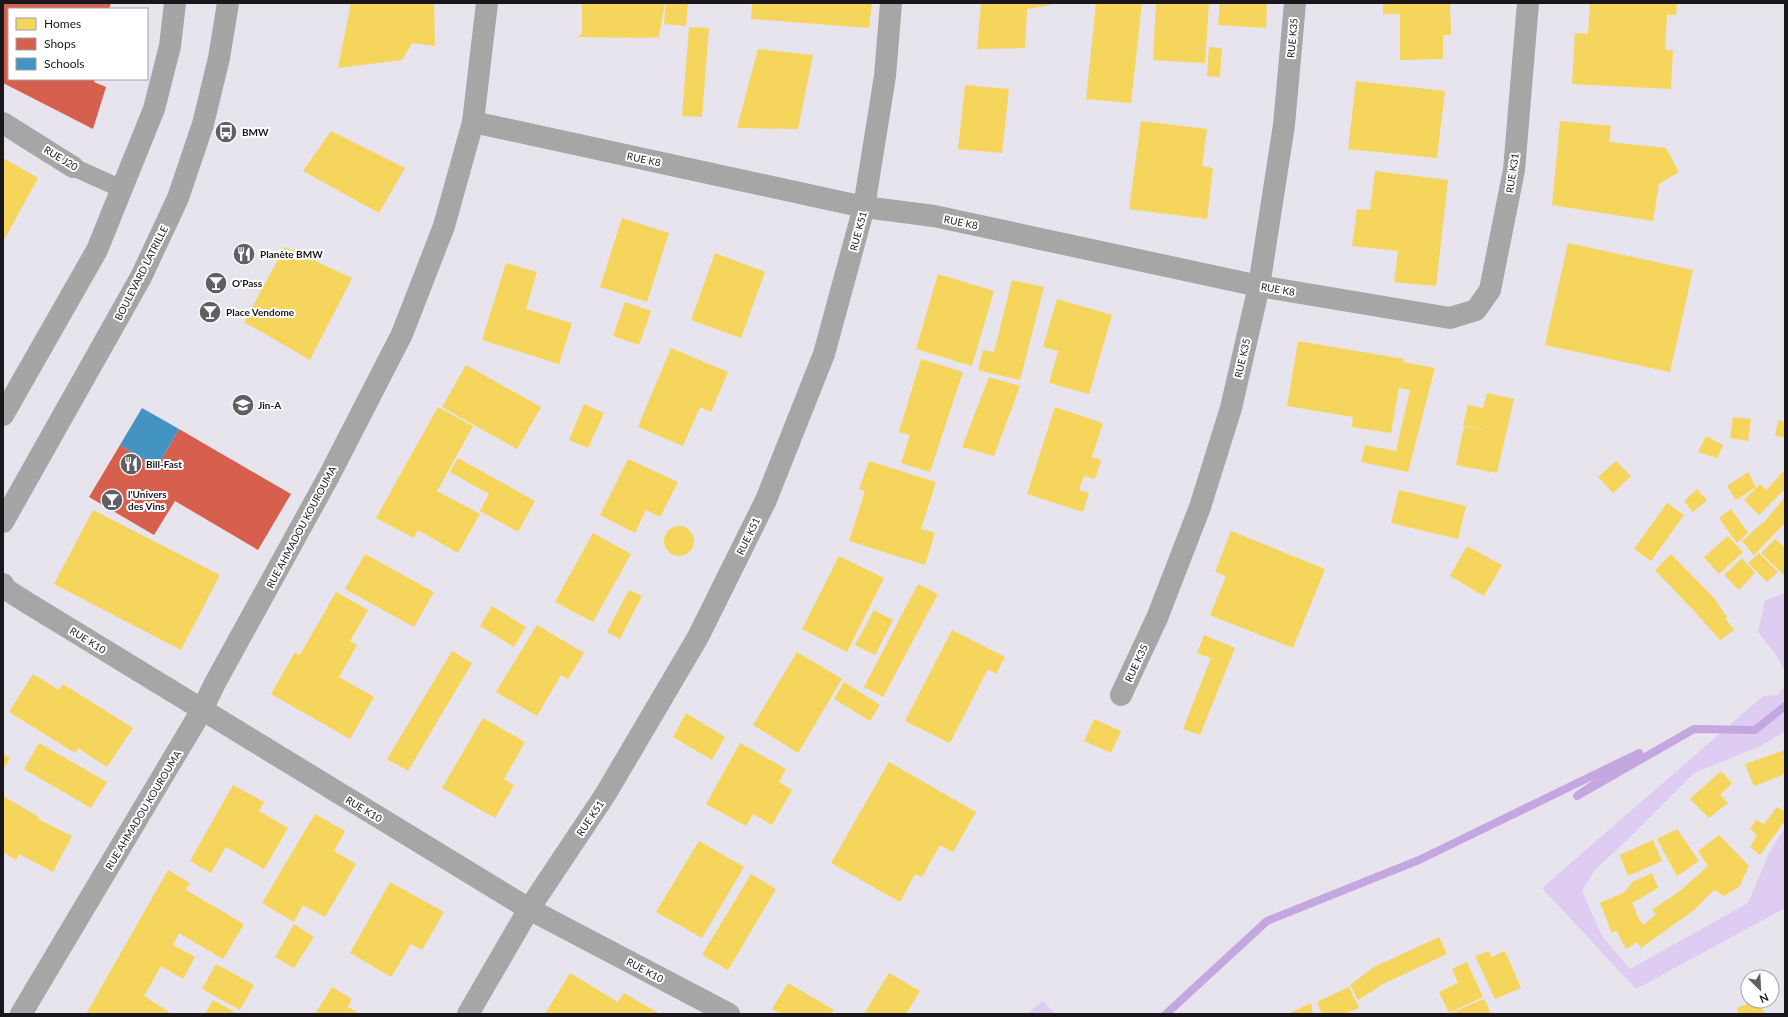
<svg xmlns="http://www.w3.org/2000/svg" width="1788" height="1017" font-family="Lato,sans-serif">
  <style>
    .green { fill: #dfccf2 }
    .homes { fill: #f6d55c }
    .shops { fill: #d6604d }
    .schools { fill: #4393c3 }
    .lines { fill: none; stroke-linecap: round; stroke-linejoin: round }
    .stream { stroke: #c4a6e0; stroke-width: 8 }
    .pedestrian { stroke: #a6a6a6; stroke-width: 18 }
    .minor { stroke: #a6a6a6; stroke-width: 22 }
    .secondary { stroke: #a6a5a6; stroke-width: 22 }
    .labels { text-anchor: middle; dominant-baseline: central; stroke-width: 4; stroke-linejoin: round; paint-order: stroke }
    .street-label { font-size: 10px; fill: #19161c; stroke: #fff }
    .poi-label { font-size: 10px; font-weight: bold; fill: #19161c; stroke: #fff; text-anchor: start }
  </style>
  <rect width="100%" height="100%" fill="#e8e4ed"/>
  <g class="green">
    <path d="M1785,593V672L1777,656L1758,632L1765,600Z"/>
    <path d="M1785,686V731L1763,745L1694,773L1632,835L1595,870L1582,891L1602,936L1630,969L1748,903L1770,851L1785,828V908L1636,989L1542,888L1763,696L1778,695Z"/>
    <path d="M1043,1001L1055,1014H1027Z"/>
  </g>
  <g class="homes">
    <path d="M351,3H434L435,46L412,43L402,60L338,68Z"/>
    <path d="M582,3H665L659,37L643,38L578,37L582,33Z"/>
    <path d="M666,3H688L686,26L664,24Z"/>
    <path d="M752,3H872L869,28L751,19Z"/>
    <path d="M981,3H1051V5L1027,9L1025,48L977,49Z"/>
    <path d="M1096,3H1142L1131,103L1086,99Z"/>
    <path d="M1156,3H1209L1205,63L1153,60Z"/>
    <path d="M1220,3H1267L1266,28L1218,25Z"/>
    <path d="M1383,3H1450L1451,35H1443V59L1400,60V14H1383Z"/>
    <path d="M1590,3H1677L1676,15H1667L1665,50H1673L1671,89L1572,84L1575,33L1588,34Z"/>
    <path d="M689,27L709,28L702,117L682,116Z"/>
    <path d="M1209,47L1222,48L1220,77L1207,76Z"/>
    <path d="M758,49L813,55L798,129L737,128Z"/>
    <path d="M1356,81L1445,91L1437,158L1348,149Z"/>
    <path d="M965,85L1009,89L1002,153L958,149Z"/>
    <path d="M1141,121L1207,129L1202,166L1213,168L1207,219L1129,209Z"/>
    <path d="M1560,121L1611,126L1609,142L1666,148L1679,172L1659,184L1653,221L1552,205Z"/>
    <path d="M331,131L405,168L379,213L303,171Z"/>
    <path d="M3,158L38,178L3,242Z"/>
    <path d="M1375,171L1448,180L1436,286L1394,282L1398,251L1352,246L1357,209L1370,210Z"/>
    <path d="M622,218L669,233L647,302L600,287Z"/>
    <path d="M1568,243L1693,270L1670,372L1545,345Z"/>
    <path d="M285,247L352,278L310,360L244,322Z"/>
    <path d="M715,253L765,272L741,338L691,320Z"/>
    <path d="M506,263L537,272L526,309L572,323L559,364L482,340Z"/>
    <path d="M938,274L994,291L972,366L916,349Z"/>
    <path d="M1012,280L1044,287L1020,380L978,370L983,350L994,352Z"/>
    <path d="M1057,299L1112,315L1089,394L1049,383L1058,351L1043,347Z"/>
    <path d="M625,302L651,311L639,345L613,336Z"/>
    <path d="M1298,341L1404,359L1403,362L1435,368L1408,472L1361,462L1365,445L1396,451L1410,390L1399,388L1391,433L1352,427L1353,417L1287,406Z"/>
    <path d="M671,348L728,372L711,412L700,407L683,446L638,427Z"/>
    <path d="M921,359L963,372L930,472L901,463L910,435L899,432Z"/>
    <path d="M466,365L541,407L517,449L442,407Z"/>
    <path d="M989,377L1020,386L994,456L962,447Z"/>
    <path d="M1487,393L1514,399L1497,473L1456,465L1464,426L1493,432L1463,425L1468,405L1483,408Z"/>
    <path d="M584,404L604,413L588,448L569,440Z"/>
    <path d="M438,407L473,426L437,491L480,514L458,553L418,530L414,538L376,518Z"/>
    <path d="M1055,407L1103,423L1092,457L1101,460L1095,479L1084,476L1079,490L1089,493L1083,512L1027,494Z"/>
    <path d="M1733,417L1751,419L1748,441L1730,438Z"/>
    <path d="M1778,420L1785,422V437L1775,436Z"/>
    <path d="M1706,436L1723,445L1717,458L1698,452Z"/>
    <path d="M458,458L535,501L518,532L480,511L489,494L450,472Z"/>
    <path d="M628,459L678,482L660,517L646,510L635,533L600,515Z"/>
    <path d="M869,461L936,482L921,529L935,533L925,565L849,541L865,491L859,489Z"/>
    <path d="M1616,461L1631,476L1613,493L1598,477Z"/>
    <path d="M1785,470V489L1759,515L1744,500L1760,484L1766,490Z"/>
    <path d="M1748,472L1756,487L1736,500L1727,486Z"/>
    <path d="M1697,489L1707,500L1693,512L1684,501Z"/>
    <path d="M1399,490L1466,506L1458,539L1391,523Z"/>
    <path d="M1785,497V523L1754,555L1742,541L1766,520Z"/>
    <path d="M1667,503L1684,515L1651,561L1634,549Z"/>
    <path d="M1731,509L1748,533L1737,543L1719,518Z"/>
    <path d="M93,510L220,575L181,650L54,584Z"/>
    <circle cx="679" cy="541" r="15"/>
    <path d="M1231,531L1325,569L1293,648L1210,615L1226,576L1215,572Z"/>
    <path d="M593,533L631,554L593,622L555,602Z"/>
    <path d="M1728,536L1743,552L1719,574L1704,557Z"/>
    <path d="M1775,539L1785,547V576L1761,553Z"/>
    <path d="M1467,546L1502,565L1484,596L1450,576Z"/>
    <path d="M1759,553L1778,572L1767,582L1748,563Z"/>
    <path d="M365,554L434,592L414,627L345,589Z"/>
    <path d="M1671,554L1714,598L1727,617L1725,618L1734,630L1720,640L1695,612L1655,570Z"/>
    <path d="M839,556L884,578L847,652L802,629Z"/>
    <path d="M1742,558L1755,573L1739,590L1724,575Z"/>
    <path d="M918,584L938,594L883,697L864,687Z"/>
    <path d="M629,590L642,596L620,639L607,632Z"/>
    <path d="M336,592L368,610L350,641L357,645L339,677L374,697L350,739L271,694L295,652L300,655Z"/>
    <path d="M492,606L526,627L514,647L480,626Z"/>
    <path d="M874,610L893,620L875,655L855,645Z"/>
    <path d="M537,625L584,653L568,679L561,675L537,716L496,692Z"/>
    <path d="M952,630L1005,657L996,674L988,669L950,743L905,721Z"/>
    <path d="M1204,635L1235,648L1200,735L1183,729L1211,658L1197,653Z"/>
    <path d="M452,651L472,663L408,771L387,759Z"/>
    <path d="M797,652L842,679L798,753L753,725Z"/>
    <path d="M33,674L59,690L63,684L133,728L107,767L78,748L75,753L9,712Z"/>
    <path d="M844,682L880,705L870,721L834,699Z"/>
    <path d="M686,713L725,737L712,760L673,737Z"/>
    <path d="M483,718L525,742L504,779L514,785L495,818L442,788Z"/>
    <path d="M1094,719L1121,731L1111,753L1084,741Z"/>
    <path d="M39,743L107,782L91,808L24,769Z"/>
    <path d="M740,743L786,769L779,782L792,790L772,825L753,814L746,826L706,804Z"/>
    <path d="M1785,750V774L1754,786L1745,764Z"/>
    <path d="M3,754L10,758L3,770Z"/>
    <path d="M889,762L976,812L953,852L940,845L922,877L915,874L900,902L831,863Z"/>
    <path d="M1721,771L1732,783L1720,795L1728,803L1709,818L1690,799Z"/>
    <path d="M233,785L264,802L259,811L288,828L264,869L226,847L211,873L190,861Z"/>
    <path d="M3,796L39,817L38,819L72,836L53,872L19,854L16,860L3,852Z"/>
    <path d="M1777,807L1785,812V821L1760,855L1750,847L1757,835L1750,829L1756,820L1764,824Z"/>
    <path d="M315,814L345,831L334,851L356,864L325,917L303,905L294,922L262,903Z"/>
    <path d="M1677,829L1699,861L1677,876L1657,839Z"/>
    <path d="M1719,835L1749,866L1739,887L1724,896L1714,890L1694,910L1641,948L1637,942L1626,949L1616,930L1612,933L1600,903L1625,892L1632,882L1652,873L1658,888L1632,903L1639,919L1644,925L1656,914L1652,910L1680,891L1708,866L1698,851Z"/>
    <path d="M1653,840L1662,861L1628,876L1620,855Z"/>
    <path d="M699,841L744,867L702,938L656,912Z"/>
    <path d="M168,870L190,883L186,890L244,924L223,959L179,933L173,945L195,957L183,979L161,966L144,996L172,1014H86Z"/>
    <path d="M751,874L776,889L728,970L702,955Z"/>
    <path d="M390,882L444,912L422,950L411,944L391,977L350,953Z"/>
    <path d="M294,924L314,937L294,968L275,957Z"/>
    <path d="M1439,937L1447,954L1383,984L1358,1000L1350,985L1374,967Z"/>
    <path d="M1489,951L1491,957L1505,951L1521,988L1495,999L1475,956Z"/>
    <path d="M1467,962L1483,997L1449,1013L1439,992L1458,983L1452,969Z"/>
    <path d="M216,964L254,985L240,1010L202,989Z"/>
    <path d="M570,973L618,1002L624,993L660,1014H545Z"/>
    <path d="M889,973L920,991L906,1014H864Z"/>
    <path d="M788,983L834,1010L831,1014H781L772,1009Z"/>
    <path d="M332,987L352,999L348,1007L360,1014H315Z"/>
    <path d="M1349,987L1359,1008L1344,1014H1322L1317,1002Z"/>
    <path d="M1484,999L1491,1014H1449Z"/>
    <path d="M213,1000L238,1014H205Z"/>
    <path d="M1754,1001H1759L1765,1014H1739L1737,1008Z"/>
    <path d="M1311,1003L1313,1014H1288Z"/>
  </g>
  <g class="shops">
    <path d="M3,3H111L109,9H9V79H95L94,82L106,87L93,129L3,83Z"/>
    <path d="M179,429L291,494L258,550L175,501L154,535L89,497L120,445L157,467Z"/>
  </g>
  <path class="schools" d="M142,408L179,429L157,467L120,445Z"/>
  <g class="lines">
    <path class="stream" d="M1166,1014L1267,921L1419,860L1639,753L1577,796L1694,729L1755,730L1785,706"/>
    <path class="pedestrian" d="M73,167L122,189"/>
    <g class="minor">
      <path d="M473,122L864,207L934,216L1259,286L1450,318L1476,310L1490,290L1514,170L1528,3"/>
      <path d="M3,123L73,167"/>
      <path d="M3,584L7,590L26,602L529,909L729,1014"/>
      <path d="M1121,695L1157,618L1200,507L1231,408L1259,286L1284,125L1295,3"/>
      <path d="M21,1014L202,710L215,683L329,476L402,334L444,226L473,122L487,3"/>
      <path d="M468,1014L529,909L605,795L698,637L766,500L824,354L864,207L885,76L891,3"/>
    </g>
    <g class="secondary">
      <path d="M3,415L97,250L154,109L170,46L175,3"/>
      <path d="M3,522L141,277L178,198L203,124L219,58L228,3"/>
    </g>
  </g>
  <defs>
    <g id="bus-disc" transform="scale(1.15)"><circle r="9.5" fill="#615e65" stroke="#fff"/><path d="M-5-6H5V4H4V6H2V4H-2V6H-4V4H-5ZM-3.5-4V0h7V-4ZM-3.5 1.2v1.5H-2V1.2ZM2 1.2v1.5H3.5V1.2Z" fill="#fff"/></g>
    <g id="restaurant-disc" transform="scale(1.15)"><circle r="9.5" fill="#615e65" stroke="#fff"/><path d="M-5-6h1v4h1v-4h1v4h1v-4h1v5L-1.5 .5V6h-2V.5L-5-1ZM5-6V6H3V1.5H1.5Q1.5-4 5-6Z" fill="#fff"/></g>
    <g id="bar-disc" transform="scale(1.15)"><circle r="9.5" fill="#615e65" stroke="#fff"/><path d="M-6-5H6L.8 .8V4.5H3.5V6h-7V4.5H-.8V.8Z" fill="#fff"/></g>
    <g id="school-disc" transform="scale(1.15)"><circle r="9.5" fill="#615e65" stroke="#fff"/><path d="M0-5L7-2L0 1L-7-2ZM-4 1L0 2.5L4 1V4Q0 6-4 4Z" fill="#fff"/></g>
  </defs>
  <g fill-rule="evenodd">
    <use href="#bus-disc" x="226" y="132"/>
    <use href="#restaurant-disc" x="244" y="254"/>
    <use href="#bar-disc" x="216" y="283"/>
    <use href="#bar-disc" x="210" y="312"/>
    <use href="#school-disc" x="243" y="405"/>
    <use href="#restaurant-disc" x="131" y="464"/>
    <use href="#bar-disc" x="112" y="500"/>
  </g>
  <g class="labels">
    <g class="street-label">
      <text transform="translate(1292 38) rotate(-85)">RUE K35</text>
      <text transform="translate(61 158) rotate(31)">RUE J20</text>
      <text transform="translate(644 159) rotate(12)">RUE K8</text>
      <text transform="translate(1512 173) rotate(-82)">RUE K31</text>
      <text transform="translate(961 222) rotate(12)">RUE K8</text>
      <text transform="translate(858 231) rotate(-75)">RUE K51</text>
      <text transform="translate(141 273) rotate(-63)">BOULEVARD LATRILLE</text>
      <text transform="translate(1278 289) rotate(10)">RUE K8</text>
      <text transform="translate(1242 358) rotate(-77)">RUE K35</text>
      <text transform="translate(301 527) rotate(-62)">RUE AHMADOU KOUROUMA</text>
      <text transform="translate(748 536) rotate(-64)">RUE K51</text>
      <text transform="translate(88 640) rotate(32)">RUE K10</text>
      <text transform="translate(1136 663) rotate(-65)">RUE K35</text>
      <text transform="translate(364 809) rotate(31)">RUE K10</text>
      <text transform="translate(143 810) rotate(-59)">RUE AHMADOU KOUROUMA</text>
      <text transform="translate(590 818) rotate(-56)">RUE K51</text>
      <text transform="translate(645 970) rotate(28)">RUE K10</text>
    </g>
    <g class="poi-label">
      <text x="242" y="132">BMW</text>
      <text x="260" y="254">Planète BMW</text>
      <text x="232" y="283">O'Pass</text>
      <text x="226" y="312">Place Vendome</text>
      <text x="258" y="405">Jin-A</text>
      <text x="146" y="464">Bill-Fast</text>
      <text x="128" y="494">l'Univers<tspan x="128" dy="12">des Vins</tspan></text>
    </g>
  </g>
  <rect width="1788" height="1017" fill="none" stroke="#19161c" stroke-width="8"/>
  <rect x="8" y="8" width="140" height="72" fill="#ffffff" stroke="#a3a2a4"/>
  <rect x="16" y="18" width="20" height="12" fill="#f6d55c" stroke="#a3a2a4"/>
  <text x="44" y="28" font-size="12" fill="#19161c">Homes</text>
  <rect x="16" y="38" width="20" height="12" fill="#d6604d" stroke="#a3a2a4"/>
  <text x="44" y="48" font-size="12" fill="#19161c">Shops</text>
  <rect x="16" y="58" width="20" height="12" fill="#4393c3" stroke="#a3a2a4"/>
  <text x="44" y="68" font-size="12" fill="#19161c">Schools</text>
  <g transform="translate(1760 989) rotate(156)"><circle r="19" fill="#ffffff" stroke="#a3a2a4"/>
  <path d="M0-3L7 15L0 10L-7 15Z" fill="#615e65"/>
  <text y="-6" font-size="11" font-weight="bold" text-anchor="middle" fill="#19161c">N</text>
  </g>
</svg>
